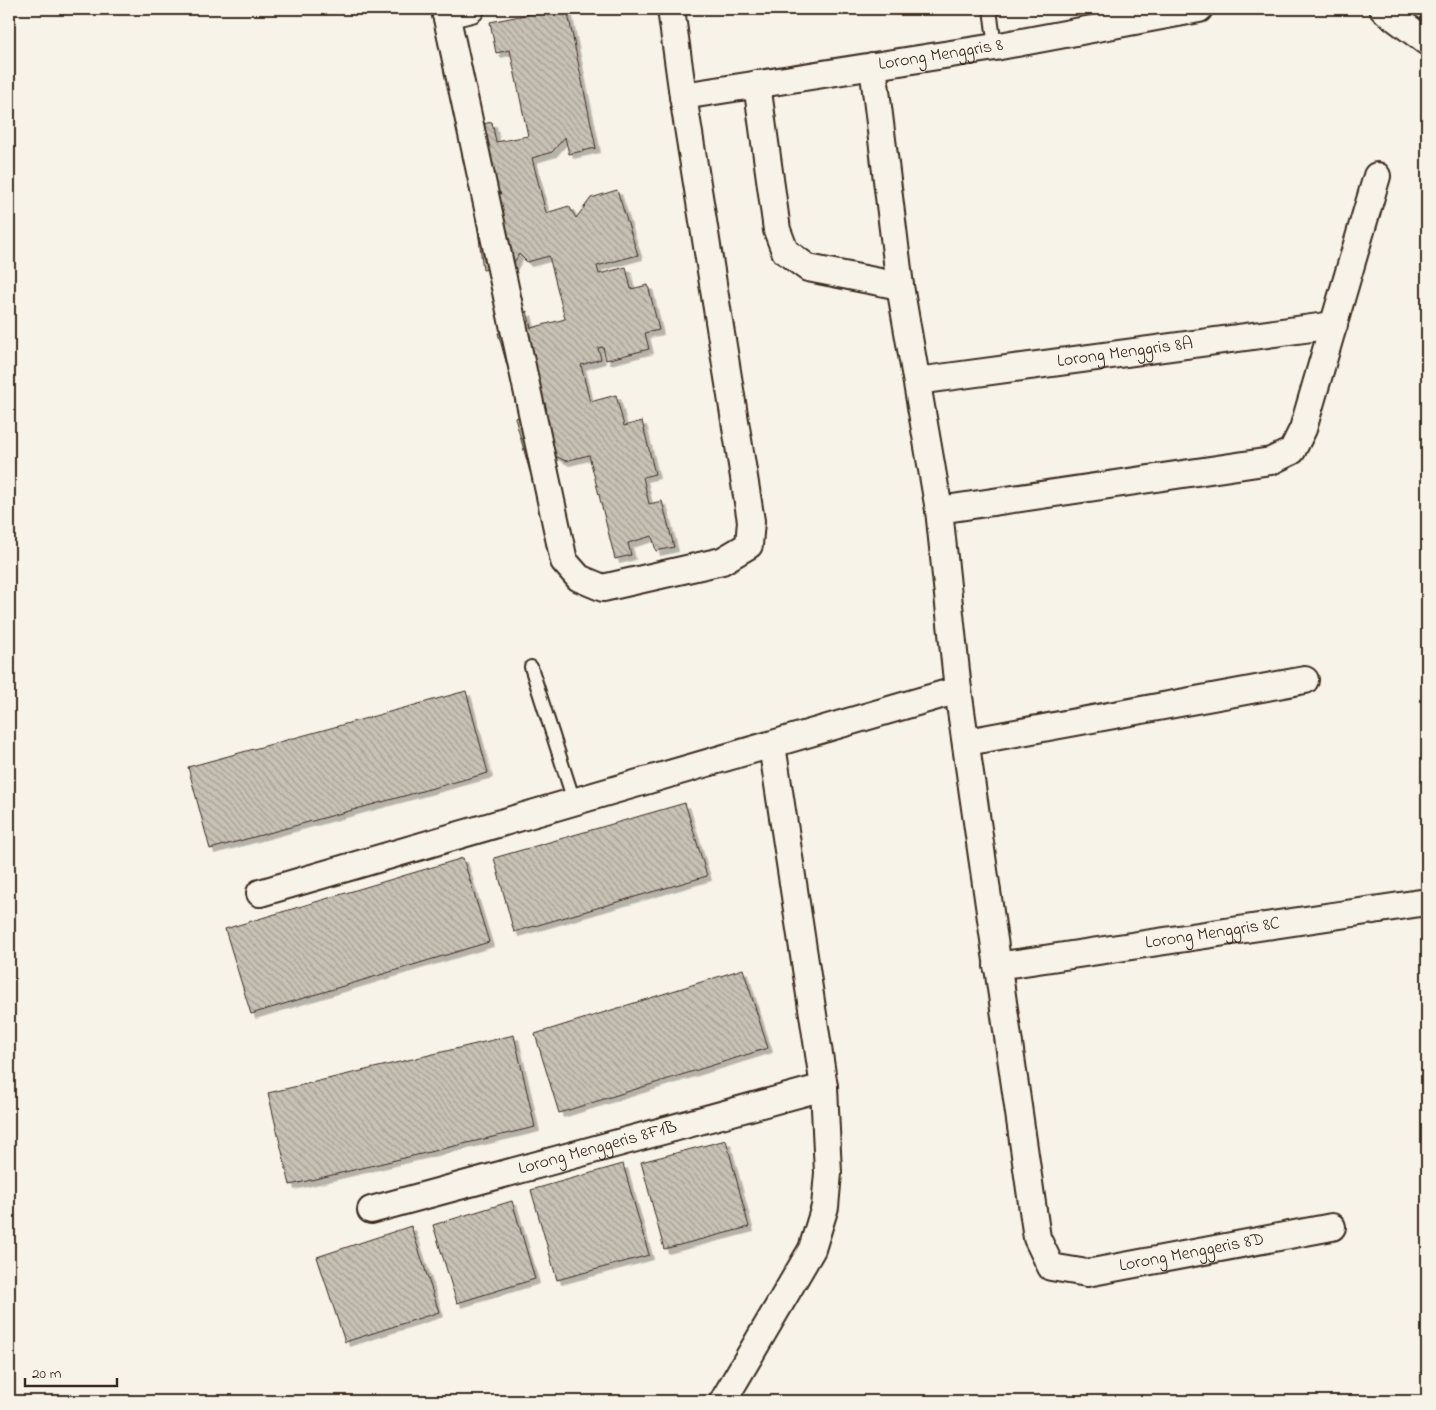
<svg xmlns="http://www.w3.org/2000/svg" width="1436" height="1410" font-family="'Indie Flower',sans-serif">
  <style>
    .building { fill: url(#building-back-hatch); stroke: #3b2a1e; filter: url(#shadow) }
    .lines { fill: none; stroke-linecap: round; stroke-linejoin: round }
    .service-casing { stroke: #3b2a1e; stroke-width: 16 }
    .minor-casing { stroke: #3b2a1e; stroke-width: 30 }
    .service { stroke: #f7f3e8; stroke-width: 12 }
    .minor { stroke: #f7f3e8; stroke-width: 26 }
    .labels { text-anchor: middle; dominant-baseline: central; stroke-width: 4.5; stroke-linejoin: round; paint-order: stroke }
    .street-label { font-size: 18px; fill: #3b2a1e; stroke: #f7f3e8 }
  </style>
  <defs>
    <pattern id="building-back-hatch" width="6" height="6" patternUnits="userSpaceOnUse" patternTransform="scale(1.25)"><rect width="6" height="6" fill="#c8c1b6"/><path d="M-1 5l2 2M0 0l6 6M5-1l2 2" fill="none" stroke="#a49d93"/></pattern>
    <filter id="shadow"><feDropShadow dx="4.5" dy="4.5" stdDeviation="0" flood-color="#0004"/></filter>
  </defs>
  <rect width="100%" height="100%" fill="#f7f3e8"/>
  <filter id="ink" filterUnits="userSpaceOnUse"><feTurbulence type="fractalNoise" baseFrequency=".02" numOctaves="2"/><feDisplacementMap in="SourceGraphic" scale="10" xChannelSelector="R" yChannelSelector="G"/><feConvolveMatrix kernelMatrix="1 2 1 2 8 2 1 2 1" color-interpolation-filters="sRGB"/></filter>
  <g filter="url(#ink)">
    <g class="building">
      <path d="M555,9H567L596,148L569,154L565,137L552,152L532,158L546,213L569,206L576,218L591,198L617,190L638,255L597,266L599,274L626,267L631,289L648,285L659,330L645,333L649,349L606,360L603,347L598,348L601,359L581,365L590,402L616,395L624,426L642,421L655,474L643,477L649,504L662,501L674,547L656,551L652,536L628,543L631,555L615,559L589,455L565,461L550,453L553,466L530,472L515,418L547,410L540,387L515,394L498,333L527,311L531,328L565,319L549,256L527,262L519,254L512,266L483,270L476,214L501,193L474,198L460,129L492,122L496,142L528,136L510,50L496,53L490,22Z"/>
      <path d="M466,691L488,773L210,849L188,767Z"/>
      <path d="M685,803L707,876L514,932L494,858Z"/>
      <path d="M463,858L489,942L251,1014L225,929Z"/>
      <path d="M743,969L768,1048L559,1113L535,1034Z"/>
      <path d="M514,1035L535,1127L290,1185L268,1093Z"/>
      <path d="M726,1140L749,1227L664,1249L641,1162Z"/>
      <path d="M623,1164L649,1255L557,1280L531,1190Z"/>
      <path d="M512,1201L535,1279L457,1303L433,1225Z"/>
      <path d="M411,1226L439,1312L345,1342L317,1257Z"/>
    </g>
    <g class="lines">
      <g class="service-casing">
        <g id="service">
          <path d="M990,9L995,47"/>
          <path d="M531,667L574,801"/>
        </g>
      </g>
      <g class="minor-casing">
        <g id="minor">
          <path d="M445,9L564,561L579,578L603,588L722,561L749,545L751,521L683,96L671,9"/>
          <path d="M1383,9L1427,42"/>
          <path d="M446,15L471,9"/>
          <path id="s1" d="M873,66L900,286L939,510L958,690L1037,1238L1051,1267L1087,1273L1332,1227"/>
          <path d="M757,84L777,230L785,251L808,268L900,286"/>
          <path id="s2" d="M683,96L995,47L1199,9"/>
          <path id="s3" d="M917,381L1334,325"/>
          <path d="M939,510L1271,461L1292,451L1303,429L1377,176"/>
          <path d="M967,742L1305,680"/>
          <path d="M260,893L958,690"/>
          <path id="s4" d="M997,966L1427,902"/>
          <path id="s5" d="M371,1210L824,1087"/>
          <path d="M723,1401L812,1249L825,1207L828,1173L824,1087L772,745"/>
        </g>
      </g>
      <use href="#service" class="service"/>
      <use href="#minor" class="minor"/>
    </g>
  </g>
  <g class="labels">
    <g class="street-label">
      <text stroke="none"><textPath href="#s2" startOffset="261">Lorong Menggris 8</textPath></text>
      <text stroke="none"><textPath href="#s3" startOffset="210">Lorong Menggris 8A</textPath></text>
      <text stroke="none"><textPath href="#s4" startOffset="218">Lorong Menggris 8C</textPath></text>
      <text stroke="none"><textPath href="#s5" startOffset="235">Lorong Menggeris 8F1B</textPath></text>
      <text stroke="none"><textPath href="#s1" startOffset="1359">Lorong Menggeris 8D</textPath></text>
    </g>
  </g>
  <rect width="1436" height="1410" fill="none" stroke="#f7f3e8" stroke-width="30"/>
  <rect x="15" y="15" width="1406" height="1380" fill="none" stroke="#3b2a1e" stroke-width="2" filter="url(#ink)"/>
  <path d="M25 1378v8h92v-8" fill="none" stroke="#3b2a1e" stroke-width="2.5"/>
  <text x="32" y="1378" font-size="15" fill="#3b2a1e" stroke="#f7f3e8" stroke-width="4" paint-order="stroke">20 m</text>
</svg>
